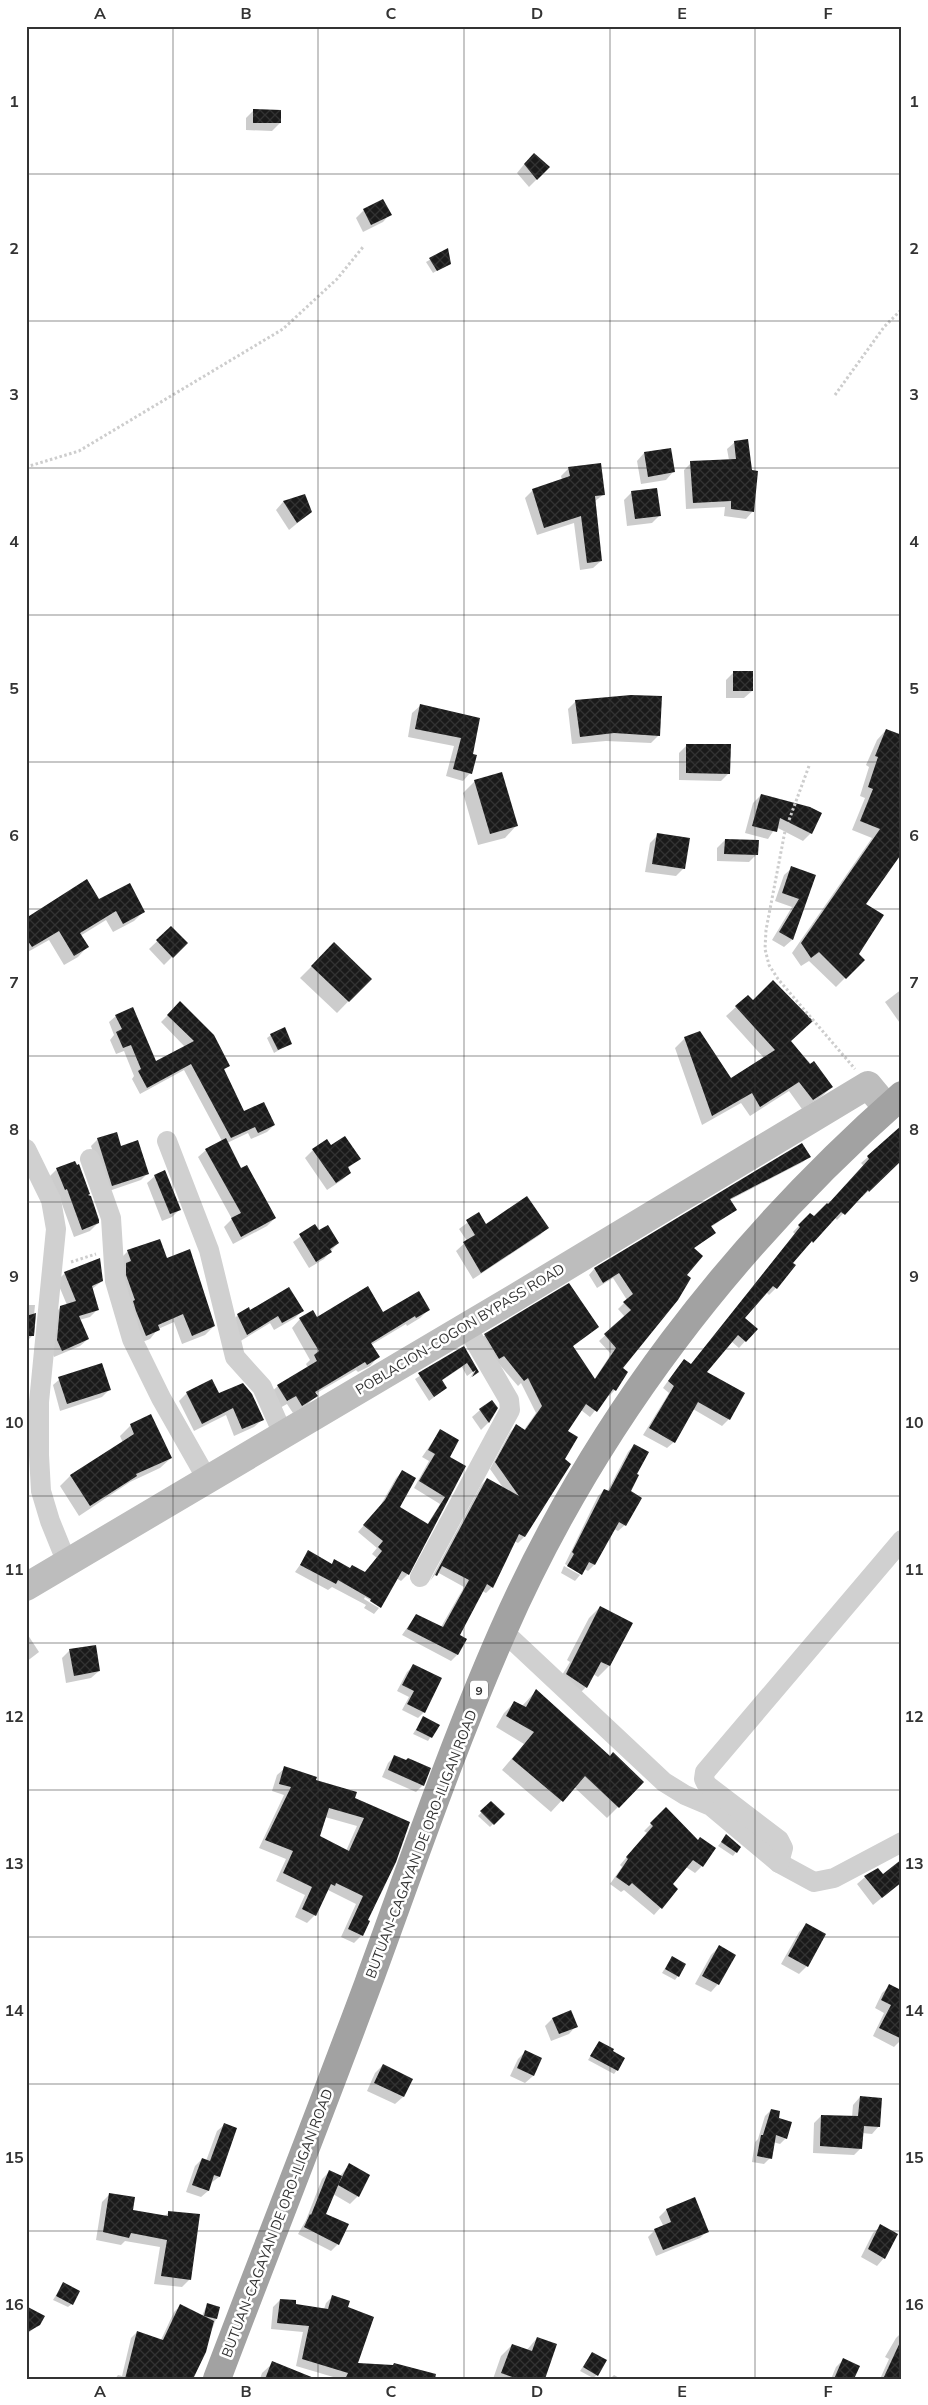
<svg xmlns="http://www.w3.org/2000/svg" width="928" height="2405" font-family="Mulish,sans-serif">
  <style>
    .shadow { fill: #0003; fill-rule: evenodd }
    .building { fill: url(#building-cross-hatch); fill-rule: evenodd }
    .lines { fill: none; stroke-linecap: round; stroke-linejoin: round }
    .path { stroke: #cdcdcd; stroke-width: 3; stroke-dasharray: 2.5 2.5; stroke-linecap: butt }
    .minor { stroke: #d0d0d0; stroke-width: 20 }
    .secondary { stroke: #bdbdbd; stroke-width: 28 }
    .trunk { stroke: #a2a2a2; stroke-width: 28 }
    .grid { fill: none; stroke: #333; stroke-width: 1; stroke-opacity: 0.55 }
    .labels { text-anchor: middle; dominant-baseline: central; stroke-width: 5; stroke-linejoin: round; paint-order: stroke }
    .shield { fill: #fff; stroke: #707070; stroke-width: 1 }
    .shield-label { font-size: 12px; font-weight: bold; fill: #333 }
    .street-label { font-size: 14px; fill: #333; stroke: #fff }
    .neatline { fill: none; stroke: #333; stroke-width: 2 }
    .grid-label { font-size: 16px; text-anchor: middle; font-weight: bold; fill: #333 }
  </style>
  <defs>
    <pattern id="building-cross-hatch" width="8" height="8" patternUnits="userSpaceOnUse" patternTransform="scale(1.25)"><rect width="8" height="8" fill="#1a1a1a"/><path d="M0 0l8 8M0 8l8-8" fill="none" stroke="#333"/></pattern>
  </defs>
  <rect width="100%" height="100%" fill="#fff"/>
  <g class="shadow">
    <path d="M254,110L280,123L272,131L246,130V118Z"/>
    <path d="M526,162L549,167L529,187L517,173Z"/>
    <path d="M383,200L390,214L383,222L363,232L356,218L364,210Z"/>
    <path d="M447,250L450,263L433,273L426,262Z"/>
    <path d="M735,442L751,471L753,511L746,519L724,516L725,507L686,509L684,470L691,463L729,460L727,449Z"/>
    <path d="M644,453L673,472L666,480L641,484L637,461Z"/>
    <path d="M569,468L604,494L594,502L601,561L593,568L580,570L574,523L537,535L525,498L533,490L562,480L561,476Z"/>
    <path d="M632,492L659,516L652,523L627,526L624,500Z"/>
    <path d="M304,495L311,512L289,530L276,510L283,502Z"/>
    <path d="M733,673L752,691L744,698H726V680Z"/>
    <path d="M576,701L659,735L651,743L606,741L572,744L568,709Z"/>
    <path d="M420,706L478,719L471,755L470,773L463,781L446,776L454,746L408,737L412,713Z"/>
    <path d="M886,730L896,856L864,904L857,955L863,960L836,987L809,961L801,966L792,953L872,838L852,830L865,798L860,796L869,767L866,765L877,740Z"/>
    <path d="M687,745L729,773L721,781L679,780V753Z"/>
    <path d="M475,781L516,826L505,838L478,845L463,793Z"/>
    <path d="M761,795L811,833L803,841L776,827L768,839L745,833L753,803Z"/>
    <path d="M658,835L684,868L676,876L645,872L650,843Z"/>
    <path d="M725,840L757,854L749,862L717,861V848Z"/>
    <path d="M792,868L815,876L792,940L784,947L772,940L792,907L775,901L784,875Z"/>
    <path d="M99,901L144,911L134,921L113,932L106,920L80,936L87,947L78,957L64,965L49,940L26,953V920Z"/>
    <path d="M171,928L186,943L164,965L149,949Z"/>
    <path d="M334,944L370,979L337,1013L300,978Z"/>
    <path d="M902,989V1026L885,1002Z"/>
    <path d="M180,1003L228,1066L224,1070L244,1112L274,1125L267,1132L251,1139L248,1133L227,1143L240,1170L275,1218L267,1226L233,1244L224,1227L232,1219L198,1157L206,1150L222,1141L184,1070L140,1094L132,1079L134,1076L124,1051L116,1054L110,1040L114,1035L109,1022L116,1016L155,1063L185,1047L161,1022Z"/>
    <path d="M736,1007L790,1041L832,1087L822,1096L802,1109L789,1091L750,1116L741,1103L702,1125L675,1048L685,1038L730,1079L764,1058L726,1016Z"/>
    <path d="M271,1035L291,1043L274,1053L267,1038Z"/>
    <path d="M98,1139L120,1147L147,1174L141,1180L106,1192L91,1146Z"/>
    <path d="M802,1145L809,1156L803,1162L730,1200L736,1210L711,1227L715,1233L693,1249L685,1276L621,1368L615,1390L609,1396L607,1395L590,1417L581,1410L566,1431L563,1459L570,1464L524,1537L518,1543L514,1541L492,1587L486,1593L482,1591L459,1636L465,1639L457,1655L451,1661L402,1635L416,1615L441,1627L464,1587L437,1572L430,1581L481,1485L487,1479L504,1489L490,1469L510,1432L516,1426L524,1430L536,1413L521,1383L518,1386L479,1341L485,1335L597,1327L572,1347L594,1380L611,1354L599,1341L625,1317L618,1309L627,1300L613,1278L597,1288L589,1275L594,1269Z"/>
    <path d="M330,1147L359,1159L347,1169L350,1173L342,1180L327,1190L305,1158L313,1150Z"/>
    <path d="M868,1157L902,1160L862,1197L860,1196L837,1220L834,1217L791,1263L794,1265L776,1288L769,1295L766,1292L743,1318L756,1329L739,1348L731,1341L706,1372L729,1419L722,1426L693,1409L674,1442L667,1448L643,1435L669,1393L663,1388L678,1367L691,1365L795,1234L793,1232L810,1214L814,1218L828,1206L864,1166L861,1163Z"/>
    <path d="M57,1169L87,1196L98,1223L90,1231L74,1237L59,1196L49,1177Z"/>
    <path d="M155,1176L179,1210L172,1217L162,1221L147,1183Z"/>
    <path d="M479,1214L486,1226L547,1228L540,1235L473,1279L456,1251L467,1241L459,1229Z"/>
    <path d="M315,1226L319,1232L338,1243L324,1259L309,1268L293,1242Z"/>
    <path d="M128,1251L214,1326L205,1335L182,1344L174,1322L158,1329L150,1339L137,1344L119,1260Z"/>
    <path d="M65,1273L102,1281L92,1289L98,1309L90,1317L79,1320L88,1339L80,1346L54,1357L50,1348L53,1315L61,1307L67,1305L57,1281Z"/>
    <path d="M26,1305H35L32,1336L26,1342Z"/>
    <path d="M429,1309L420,1318L407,1326L406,1324L371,1345L378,1357L370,1366L358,1372L356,1370L315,1394L316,1396L308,1404L293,1413L287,1404L278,1409L269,1394L278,1386L308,1368L306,1364L310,1360L292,1328L300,1319Z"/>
    <path d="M250,1311H302L295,1318L274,1330L270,1323L239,1342L230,1323L238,1315Z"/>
    <path d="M463,1348L477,1372L470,1378L474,1371L467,1376L462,1367L441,1381L446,1388L429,1401L415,1379Z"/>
    <path d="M61,1378L110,1389L102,1397L60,1411L53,1385Z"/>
    <path d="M187,1393L218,1394L262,1420L254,1427L234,1436L226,1415L194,1431L179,1401Z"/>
    <path d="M496,1408L488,1423L481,1430L472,1417L480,1410Z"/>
    <path d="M151,1416L171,1458L160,1468L130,1482L79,1516L60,1486L70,1476L123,1443L120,1436L130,1426Z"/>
    <path d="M440,1431L448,1458L464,1467L408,1574L401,1581L396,1578L380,1606L365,1597L364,1599L379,1608L374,1614L364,1608L366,1605L332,1587L328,1590L295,1572L309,1552L331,1565L335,1560L350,1569L364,1573L377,1558L372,1554L377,1548L358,1532L379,1508L396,1478L403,1471L398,1508L427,1525L440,1504L414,1488L429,1461L422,1457Z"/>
    <path d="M634,1445L635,1474L629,1491L625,1525L618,1531L614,1529L594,1565L588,1571L584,1569L581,1573L565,1564L598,1496L604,1490L607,1492L628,1452Z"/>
    <path d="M564,1566L580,1575L575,1581L561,1573Z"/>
    <path d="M600,1607L631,1624L609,1666L598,1677L593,1674L586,1687L575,1698L556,1685L570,1662L567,1660L589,1618Z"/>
    <path d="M26,1632L39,1652L26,1662Z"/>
    <path d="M70,1650L99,1671L91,1678L66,1683L62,1658Z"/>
    <path d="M413,1666L424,1712L418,1718L402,1710L409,1697L397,1691L407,1672Z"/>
    <path d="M536,1691L610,1757L643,1782L607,1818L574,1787L551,1812L502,1770L524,1744L496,1727L504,1713L515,1702L522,1706Z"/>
    <path d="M423,1718L438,1725L428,1741L413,1734Z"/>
    <path d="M394,1757L423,1785L416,1792L382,1777L388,1763Z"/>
    <path d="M285,1768L354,1799L395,1861L366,1921L362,1935L354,1943L341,1937L356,1904L328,1890L315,1915L307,1923L295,1917L305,1895L276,1881L286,1859L259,1848L284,1795L272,1791L277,1775ZM325,1817L357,1826L346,1851L318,1837Z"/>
    <path d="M491,1802L503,1814L490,1827L478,1816Z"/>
    <path d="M666,1809L702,1866L695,1873L686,1867L671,1885L677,1889L654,1915L624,1890L621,1892L610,1884L622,1867L620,1865L647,1833L644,1831Z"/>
    <path d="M726,1836L736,1852L733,1856L718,1846Z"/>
    <path d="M902,1861V1885L900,1883L873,1905L857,1884L865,1877L883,1876Z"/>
    <path d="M806,1925L824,1935L807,1966L799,1974L781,1964L799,1932Z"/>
    <path d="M719,1947L718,1984L711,1992L695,1984L711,1955Z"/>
    <path d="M672,1957L678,1976L675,1980L662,1973Z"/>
    <path d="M890,1986L902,1992V2039L894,2047L873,2036L884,2013L875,2008L882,1993Z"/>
    <path d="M552,2019L576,2026L569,2034L551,2041L545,2026Z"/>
    <path d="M599,2042L617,2070L614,2074L588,2060Z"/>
    <path d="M526,2051L541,2059L533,2076L525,2083L510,2076L518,2059Z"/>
    <path d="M383,2065L411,2079L403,2097L395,2104L367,2091L375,2073Z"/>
    <path d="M860,2097L879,2126L872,2134L862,2133L861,2148L854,2155L813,2153L814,2123L821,2116L852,2117L853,2105Z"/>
    <path d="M771,2110L786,2138L780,2144L773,2142L770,2158L764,2164L752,2162L755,2142L758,2139L765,2116Z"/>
    <path d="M224,2125L219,2177L211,2183L208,2191L201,2197L186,2192L195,2166L202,2159L206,2161L217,2131Z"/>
    <path d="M349,2165L358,2196L350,2204L333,2194L325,2214L338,2244L331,2251L298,2234L306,2220L322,2179L329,2172L340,2176Z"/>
    <path d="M110,2194L132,2211L164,2217L169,2212L190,2279L182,2287L154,2284L160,2247L125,2241L121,2245L96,2240L102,2202Z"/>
    <path d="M694,2199L707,2231L700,2238L656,2256L648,2237L655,2230L664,2227L659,2217L666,2210Z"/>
    <path d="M881,2226L884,2258L877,2266L861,2257L873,2233Z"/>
    <path d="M63,2284L72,2304L68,2307L53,2300Z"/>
    <path d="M333,2296L347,2307L357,2364L363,2379H340L296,2366L303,2332L271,2329L273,2307L280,2300L294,2305L324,2309L326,2303Z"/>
    <path d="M207,2304L216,2319L193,2379H115L118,2375L122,2376L131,2338L137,2332L161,2340L174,2312L180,2306L202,2316Z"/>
    <path d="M26,2307L39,2324L26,2335Z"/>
    <path d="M902,2332V2370L898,2379H880L889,2359L885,2357L896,2338Z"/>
    <path d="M537,2338L543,2379H493L501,2356L512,2345L526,2351Z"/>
    <path d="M592,2353L597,2375L593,2378L580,2371Z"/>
    <path d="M843,2360L852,2379H831L836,2367Z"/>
    <path d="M273,2363L302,2379H260L262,2373Z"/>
    <path d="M614,2375L621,2379H610Z"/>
  </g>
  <g class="building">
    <path d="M253,109L281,110V123H253Z"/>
    <path d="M534,153L550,167L537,180L524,164Z"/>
    <path d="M383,199L392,215L371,225L363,209Z"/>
    <path d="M448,248L451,264L437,271L429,258Z"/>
    <path d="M748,439L752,470L758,471L754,512L731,509V501L693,503L690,461L736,459L734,441Z"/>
    <path d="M671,448L675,472L648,477L644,452Z"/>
    <path d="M601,463L605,495L595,496L602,561L587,563L581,516L544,528L532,489L570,476L568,467Z"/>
    <path d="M657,488L661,516L635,519L631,491Z"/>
    <path d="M305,494L312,512L297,523L283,501Z"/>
    <rect x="733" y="671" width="20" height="20"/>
    <path d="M631,695L662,696L660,736L614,733L580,737L575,700Z"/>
    <path d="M420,704L480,718L473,754L477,755L472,774L453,769L461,738L415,729Z"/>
    <path d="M886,729L902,735V853L866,904L884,915L859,954L865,960L846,979L819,952L811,958L801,943L880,829L860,821L873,789L868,787L878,757L875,756Z"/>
    <path d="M686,744H731L730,774L686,773Z"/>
    <path d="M502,772L518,826L490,834L474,780Z"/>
    <path d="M761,794L810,807L822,813L812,834L780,818L777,832L752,826Z"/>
    <path d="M657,833L690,838L685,869L652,864Z"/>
    <path d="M725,839L759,840L758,855L724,854Z"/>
    <path d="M791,866L816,875L793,940L779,932L799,899L782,893Z"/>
    <path d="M87,879L99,899L130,883L145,912L123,924L116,911L80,933L89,947L74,956L59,931L32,947L26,938V918Z"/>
    <path d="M171,926L188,943L173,958L156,940Z"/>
    <path d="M334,942L372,979L349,1002L311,966Z"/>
    <path d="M773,980L813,1021L791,1041L810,1064L814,1061L833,1087L813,1100L799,1082L760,1107L752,1093L712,1116L684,1037L700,1031L731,1078L775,1050L735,1006L748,995L753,1000Z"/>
    <path d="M180,1001L214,1035L230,1066L224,1069L244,1111L264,1102L275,1125L258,1133L255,1127L231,1138L191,1064L147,1088L138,1071L141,1069L131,1045L123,1048L116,1032L122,1029L115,1015L133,1007L156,1061L194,1041L167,1015Z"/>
    <path d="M285,1027L292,1044L278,1050L270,1034Z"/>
    <path d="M902,1125V1160L869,1192L868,1190L845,1215L841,1212L813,1243L812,1241L793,1263L796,1265L777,1289L773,1286L745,1318L758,1329L746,1342L738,1335L707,1372L745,1393L730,1420L698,1402L675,1443L649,1428L674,1386L668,1381L684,1359L691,1364L800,1227L798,1225L810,1213L814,1216L827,1203L828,1204L869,1159L867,1156Z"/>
    <path d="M117,1132L121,1146L138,1140L149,1174L112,1186L97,1138Z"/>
    <path d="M345,1136L361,1159L348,1167L351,1173L336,1183L312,1149L327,1139L331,1145Z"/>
    <path d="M226,1138L241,1168L247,1165L276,1218L241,1237L231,1218L241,1213L205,1149Z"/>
    <path d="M802,1143L811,1157L730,1199L737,1210L711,1226L716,1233L694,1248L703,1256L687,1275L691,1278L678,1300L623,1368L628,1372L616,1391L613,1389L597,1412L586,1404L568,1431L578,1437L565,1459L571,1464L525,1537L519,1534L493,1588L487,1584L460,1635L467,1639L458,1655L407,1629L416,1614L443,1627L469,1580L442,1566L437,1576L435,1575L487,1478L519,1496L495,1462L516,1424L525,1430L542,1406L528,1378L524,1381L504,1356L499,1359L484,1334L569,1283L599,1327L573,1346L595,1379L616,1348L604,1334L631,1310L623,1302L633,1294L619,1273L603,1283L594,1268Z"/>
    <path d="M75,1161L77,1165L79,1164L90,1194L88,1195L91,1196L99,1220V1223L82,1230L67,1189L65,1190L56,1168Z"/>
    <path d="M165,1170L181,1210L170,1214L154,1175Z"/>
    <path d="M527,1196L549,1228L481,1273L463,1242L475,1235L466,1220L479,1212L486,1224Z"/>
    <path d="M315,1224L319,1230L328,1225L339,1243L330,1249L332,1252L316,1262L299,1234Z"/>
    <path d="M160,1239L167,1258L190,1249L215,1326L192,1336L183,1314L158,1325L160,1330L146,1336L136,1311L133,1301L135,1300L126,1275V1263L131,1261L127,1250Z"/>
    <path d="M100,1258L103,1281L92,1286L99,1310L79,1316L89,1339L62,1351L57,1340L60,1306L76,1301L64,1272Z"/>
    <path d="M368,1286L383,1312L419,1291L430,1310L416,1318L415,1316L371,1343L380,1357L367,1365L365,1362L315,1392L318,1396L302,1406L296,1396L287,1401L277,1385L317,1361L314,1355L319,1351L299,1318L313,1310L317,1317Z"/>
    <path d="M289,1287L304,1311L282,1323L278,1316L247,1335L237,1314L249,1307L250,1310Z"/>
    <path d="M36,1313L34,1336H26V1316Z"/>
    <path d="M464,1346L479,1372L472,1377L476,1370L473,1372L467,1363L442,1380L447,1388L434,1397L418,1373Z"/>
    <path d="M102,1363L111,1390L67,1404L58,1377Z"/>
    <path d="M212,1379L219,1393L243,1383L252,1394L264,1420L242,1429L233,1408L202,1424L186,1392Z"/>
    <path d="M492,1400L498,1408L489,1423L479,1409Z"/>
    <path d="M151,1414L172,1458L136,1474L137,1476L90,1506L70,1475L134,1434L130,1424Z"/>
    <path d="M440,1429L459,1440L450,1457L466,1466L409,1575L402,1571L381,1608L370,1601L371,1599L338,1580L336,1584L300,1565L308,1550L332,1564L334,1559L350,1568L352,1565L365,1572L382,1551L378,1547L383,1541L363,1525L385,1500L402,1470L416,1478L400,1507L428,1524L445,1497L419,1481L435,1454L428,1450Z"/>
    <path d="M634,1444L649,1452L637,1474L639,1475L631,1491L642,1498L626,1526L619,1522L595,1565L589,1562L582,1575L567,1566L574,1554L572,1552L604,1489L609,1491Z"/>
    <path d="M600,1606L633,1623L610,1666L601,1662L587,1688L566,1674Z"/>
    <path d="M96,1645L100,1671L74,1676L69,1649Z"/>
    <path d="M413,1664L442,1678L425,1713L407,1704L414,1691L402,1685Z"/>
    <path d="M536,1689L610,1756L613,1752L644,1782L619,1808L585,1776L563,1802L512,1759L534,1732L506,1716L514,1701L526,1707Z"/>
    <path d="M423,1716L440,1725L432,1738L416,1730Z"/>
    <path d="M394,1755L406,1760L408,1758L431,1768L424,1786L388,1770Z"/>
    <path d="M284,1766L317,1777L316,1780L357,1792L355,1798L410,1822L396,1862L368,1920L370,1921L363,1936L348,1929L363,1896L336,1883L335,1886L331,1884L316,1916L302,1909L312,1887L283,1873L293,1851L265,1840L291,1787L279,1784ZM329,1808L364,1818L349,1851L320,1836Z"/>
    <path d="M491,1801L505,1814L494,1825L480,1811Z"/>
    <path d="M666,1807L698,1840L700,1837L716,1848L703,1867L693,1860L673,1884L678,1889L662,1909L632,1883L629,1886L616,1877L628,1859L626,1857L653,1826L650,1823Z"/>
    <path d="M726,1834L741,1847L737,1853L721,1842Z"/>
    <path d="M902,1859V1882L882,1898L864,1876L878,1868L883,1874Z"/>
    <path d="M806,1923L826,1934L808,1967L788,1956Z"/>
    <path d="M719,1945L736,1955L719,1985L702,1976Z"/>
    <path d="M672,1956L686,1964L679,1977L665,1969Z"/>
    <path d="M902,1983V2039L879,2028L891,2005L881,2000L889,1984L899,1989Z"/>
    <path d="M571,2010L578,2027L559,2034L552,2018Z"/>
    <path d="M599,2041L614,2049L613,2051L625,2058L618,2071L590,2056Z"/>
    <path d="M525,2050L542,2058L534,2076L517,2068Z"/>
    <path d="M383,2064L413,2079L404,2097L374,2083Z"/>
    <path d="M860,2096L882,2098L880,2127L864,2126L862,2149L820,2146L821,2115L858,2116Z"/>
    <path d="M771,2109L780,2111L779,2118L792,2122L787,2139L776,2135L772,2159L757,2156L761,2135H763Z"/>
    <path d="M224,2123L237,2128L220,2177L214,2175L209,2191L192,2185L202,2158L210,2161Z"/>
    <path d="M349,2163L370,2175L359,2197L338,2185Z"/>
    <path d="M329,2170L342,2176L326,2214L349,2224L339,2245L304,2227L310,2214L311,2215Z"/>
    <path d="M109,2193L135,2197L133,2210L168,2216V2211L200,2214L191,2280L161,2276L167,2240L131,2233L129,2238L103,2232Z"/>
    <path d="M695,2197L709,2232L663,2250L654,2229L671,2222L666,2209Z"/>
    <path d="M880,2224L898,2234L885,2259L868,2249Z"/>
    <path d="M63,2282L80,2291L73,2305L56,2296Z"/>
    <path d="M332,2295L350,2301L348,2307L374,2317L358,2363L393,2365L394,2363L436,2374L435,2379H345L348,2373L302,2359L309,2326L277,2323L280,2299L296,2300V2304L328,2309Z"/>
    <path d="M207,2303L220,2307L217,2319L204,2316Z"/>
    <path d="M180,2304L214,2321L206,2352L193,2379H125L137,2331L163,2340Z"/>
    <path d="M26,2306L45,2316L40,2325L26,2333Z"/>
    <path d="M537,2337L557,2344L545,2379H518L501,2373L512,2344L532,2351Z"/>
    <path d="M902,2338V2373L899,2379H883Z"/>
    <path d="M592,2352L607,2360L598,2376L583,2367Z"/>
    <path d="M843,2358L860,2366L854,2379H834Z"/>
    <path d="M272,2361L314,2378V2379H265Z"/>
  </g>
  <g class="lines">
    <g class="path">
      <path d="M835,395L884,327L902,309"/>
      <path d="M26,467L79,451L283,329L337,279L363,247"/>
      <path d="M809,766L785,831L766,930L765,949L769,965L778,979L855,1069"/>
      <path d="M71,1262L96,1254"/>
    </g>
    <g class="minor">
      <path d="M167,1141L209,1250L235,1357L262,1387L283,1434"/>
      <path d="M26,1149L51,1200L56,1229L39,1402V1455L41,1491L50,1521L67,1563"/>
      <path d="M90,1159L111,1218L115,1281L132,1339L161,1398L207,1479"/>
      <path d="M420,1577L510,1410L509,1400L466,1326"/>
      <path d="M503,1631L664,1782L685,1795L711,1806L779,1863L814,1882L834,1878L902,1842"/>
      <path d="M779,1863L783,1848L779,1840L707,1785L704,1779L705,1772L902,1540"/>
    </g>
    <path class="secondary" d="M26,1587L516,1297L868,1085L887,1108"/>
    <path class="trunk" d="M217,2379C267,2247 319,2116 368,1984C411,1867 452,1747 503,1631C594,1424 733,1244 902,1095"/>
  </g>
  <path class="grid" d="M173,26V2379M318,26V2379M464,26V2379M610,26V2379M755,26V2379M26,174H902M26,321H902M26,468H902M26,615H902M26,762H902M26,909H902M26,1056H902M26,1202H902M26,1349H902M26,1496H902M26,1643H902M26,1790H902M26,1937H902M26,2084H902M26,2231H902"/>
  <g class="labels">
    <rect class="shield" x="470" y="1680.5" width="18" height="19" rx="4"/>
    <g class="shield-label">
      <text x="479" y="1690">9</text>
    </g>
    <g class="street-label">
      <text transform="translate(460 1329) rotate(-31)">POBLACION-COGON BYPASS ROAD</text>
      <text transform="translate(421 1844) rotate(-69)">BUTUAN-CAGAYAN DE ORO-ILIGAN ROAD</text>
      <text transform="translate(277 2223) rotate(-69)">BUTUAN-CAGAYAN DE ORO-ILIGAN ROAD</text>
    </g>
  </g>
  <rect width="928" height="2405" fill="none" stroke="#ffffff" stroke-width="55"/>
  <rect x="28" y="28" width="872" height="2350" class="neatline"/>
  <g class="grid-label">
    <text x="100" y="19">A</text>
    <text x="246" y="19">B</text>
    <text x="391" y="19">C</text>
    <text x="537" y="19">D</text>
    <text x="682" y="19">E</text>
    <text x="828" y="19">F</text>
    <text x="14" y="107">1</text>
    <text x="914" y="107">1</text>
    <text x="14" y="254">2</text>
    <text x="914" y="254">2</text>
    <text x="14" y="400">3</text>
    <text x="914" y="400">3</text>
    <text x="14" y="547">4</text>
    <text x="914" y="547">4</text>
    <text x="14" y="694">5</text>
    <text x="914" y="694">5</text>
    <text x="14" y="841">6</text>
    <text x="914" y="841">6</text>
    <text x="14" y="988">7</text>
    <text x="914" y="988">7</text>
    <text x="14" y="1135">8</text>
    <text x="914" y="1135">8</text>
    <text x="14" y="1282">9</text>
    <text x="914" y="1282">9</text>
    <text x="14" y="1428">10</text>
    <text x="914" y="1428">10</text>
    <text x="14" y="1575">11</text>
    <text x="914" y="1575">11</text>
    <text x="14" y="1722">12</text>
    <text x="914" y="1722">12</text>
    <text x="14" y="1869">13</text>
    <text x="914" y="1869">13</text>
    <text x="14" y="2016">14</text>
    <text x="914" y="2016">14</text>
    <text x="14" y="2163">15</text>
    <text x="914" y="2163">15</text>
    <text x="14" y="2310">16</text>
    <text x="914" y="2310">16</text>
    <text x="100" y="2397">A</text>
    <text x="246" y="2397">B</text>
    <text x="391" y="2397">C</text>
    <text x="537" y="2397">D</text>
    <text x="682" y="2397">E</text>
    <text x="828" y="2397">F</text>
  </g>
</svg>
